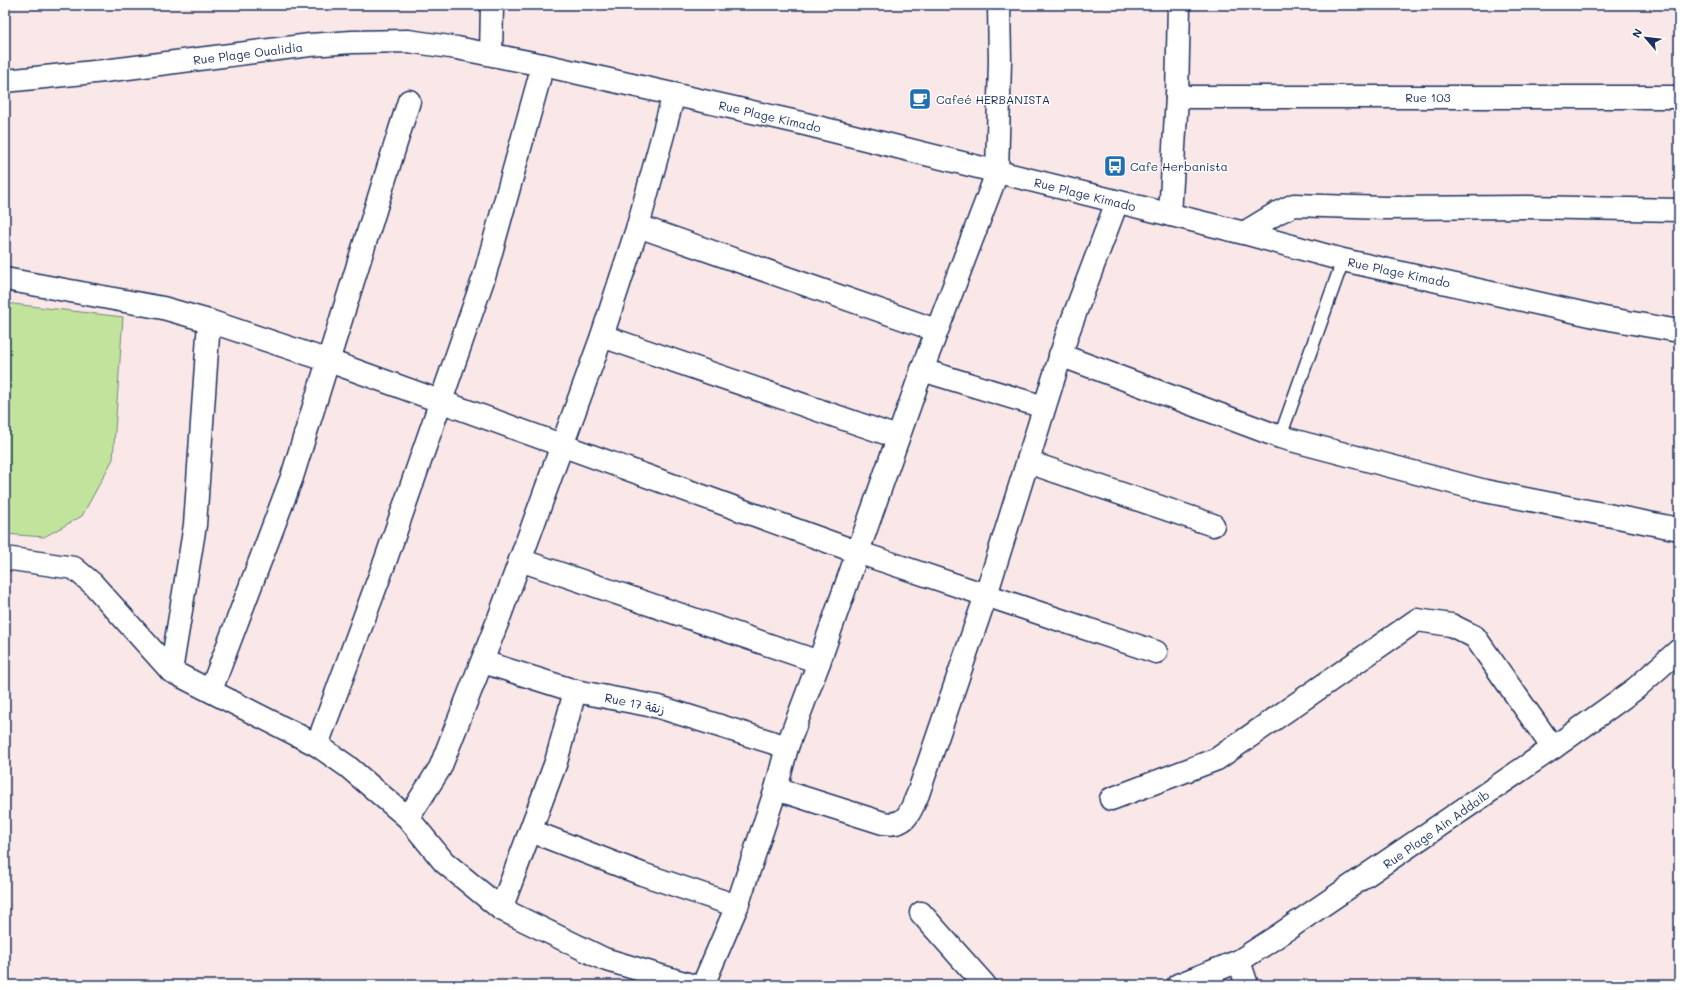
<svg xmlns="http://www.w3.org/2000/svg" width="1684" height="990" font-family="Mali,'Playpen Sans Arabic',sans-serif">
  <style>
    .green { fill: #c2e39c; stroke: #6e897d }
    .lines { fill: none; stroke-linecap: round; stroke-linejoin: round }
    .lane-casing { stroke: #1b2f5e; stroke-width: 15 }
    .street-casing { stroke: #1b2f5e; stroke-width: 25 }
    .secondary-casing { stroke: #1b2f5e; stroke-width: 25 }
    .lane { stroke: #fff; stroke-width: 12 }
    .street { stroke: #fff; stroke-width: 22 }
    .secondary { stroke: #fff; stroke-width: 22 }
    .labels { text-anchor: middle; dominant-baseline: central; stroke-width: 3; stroke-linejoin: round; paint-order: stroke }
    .street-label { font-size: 12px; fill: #1b2f5e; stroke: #fff }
    .poi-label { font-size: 12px; fill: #1b2f5e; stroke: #fff; text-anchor: start }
  </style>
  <rect width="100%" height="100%" fill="#fae8e8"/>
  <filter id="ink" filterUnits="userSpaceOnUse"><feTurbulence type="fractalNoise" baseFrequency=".025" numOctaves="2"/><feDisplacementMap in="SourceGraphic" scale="8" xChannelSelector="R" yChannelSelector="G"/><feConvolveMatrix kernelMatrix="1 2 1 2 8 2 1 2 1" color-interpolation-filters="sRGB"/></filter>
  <g filter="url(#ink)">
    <path class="green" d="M5,303L123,317L113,459L82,516L44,537L5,534Z"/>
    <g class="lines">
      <g class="lane-casing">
        <path id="lane" d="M1280,437L1343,260"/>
      </g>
      <g class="street-casing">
        <g id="street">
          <path d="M491,54L492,5"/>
          <path d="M1177,97H1679"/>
          <path d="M1170,215L1177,97L1179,5"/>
          <path d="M638,226L936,330"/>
          <path d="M1244,233L1277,213L1294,205L1385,208L1527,207L1679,210"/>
          <path d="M5,279L163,308L209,321L329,361L857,552L1156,652"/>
          <path d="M602,336L897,437"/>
          <path d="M1060,355L1280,437L1485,491L1679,529"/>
          <path d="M922,370L1044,407"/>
          <path d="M1028,462L1213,525"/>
          <path d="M5,558L74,568L93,584L171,671L317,745L347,766L408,818L444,862L501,909L604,959L691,985"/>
          <path d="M520,560L819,662"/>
          <path d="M483,662L575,691L659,707L787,747"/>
          <path d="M171,671L195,525L209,321"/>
          <path d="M211,690L292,477L409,101"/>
          <path d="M317,745L386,559L485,274L543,65"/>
          <path d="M776,789L883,823C907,827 910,812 918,794L986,595L1068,332L1117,202"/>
          <path d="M1111,799L1217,759L1417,620L1451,625L1475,637L1553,748"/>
          <path d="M408,818L440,768L499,618L602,336L638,226L674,94"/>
          <path d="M531,831L642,874L737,906"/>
          <path d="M501,909L556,762L575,691"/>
          <path d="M921,913L985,985"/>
          <path d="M1239,961L1247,985"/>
          <path d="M703,985L737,906L776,789L787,747L819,662L922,370L997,173L1000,61L999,5"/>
          <path d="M1178,985L1239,961L1276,937L1553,748L1635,689L1679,650"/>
        </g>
      </g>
      <g class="secondary-casing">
        <path id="secondary" d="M5,81L104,71L310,45L352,42L408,41L457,48L543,65L797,122L1244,233L1343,260L1604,318L1679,331"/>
      </g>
      <use href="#lane" class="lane"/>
      <use href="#street" class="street"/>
      <use href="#secondary" class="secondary"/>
    </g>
  </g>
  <defs>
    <g id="cafe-square" transform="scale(1.15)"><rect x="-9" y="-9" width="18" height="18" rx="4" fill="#1f6fb2" stroke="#fff"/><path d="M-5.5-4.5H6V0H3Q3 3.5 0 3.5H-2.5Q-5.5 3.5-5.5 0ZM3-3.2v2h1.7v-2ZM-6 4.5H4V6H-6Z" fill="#fff"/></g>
    <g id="bus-square" transform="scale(1.15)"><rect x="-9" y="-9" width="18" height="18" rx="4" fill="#1f6fb2" stroke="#fff"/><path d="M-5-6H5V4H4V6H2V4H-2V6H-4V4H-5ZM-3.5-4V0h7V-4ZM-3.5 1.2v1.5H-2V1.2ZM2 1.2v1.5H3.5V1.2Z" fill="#fff"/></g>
  </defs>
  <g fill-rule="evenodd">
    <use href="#cafe-square" x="920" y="99"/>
    <use href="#bus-square" x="1115" y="166"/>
  </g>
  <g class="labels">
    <g class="street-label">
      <text transform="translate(248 53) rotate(-7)">Rue Plage Oualidia</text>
      <text x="1428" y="97">Rue 103</text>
      <text transform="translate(770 116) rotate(13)">Rue Plage Kimado</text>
      <text transform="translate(1085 194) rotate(14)">Rue Plage Kimado</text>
      <text transform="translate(1399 272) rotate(12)">Rue Plage Kimado</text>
      <text transform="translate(635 703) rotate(12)">Rue 17 زنقة</text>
      <text transform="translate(1436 829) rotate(-35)">Rue Plage Ain Addaib</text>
    </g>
    <g class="poi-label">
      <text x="936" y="99">Cafeé HERBANISTA</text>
      <text x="1130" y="166">Cafe Herbanista</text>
    </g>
  </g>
  <rect width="1684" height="990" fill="none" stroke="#fff" stroke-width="20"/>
  <rect x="10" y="10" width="1664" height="970" fill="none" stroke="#1b2f5e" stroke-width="1.5" filter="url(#ink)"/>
  <g transform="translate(1646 38) rotate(298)" stroke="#ffffff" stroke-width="3" paint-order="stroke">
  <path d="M0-3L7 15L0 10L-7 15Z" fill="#1b2f5e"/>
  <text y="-6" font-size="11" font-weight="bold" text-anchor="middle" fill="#1b2f5e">N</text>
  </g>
</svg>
